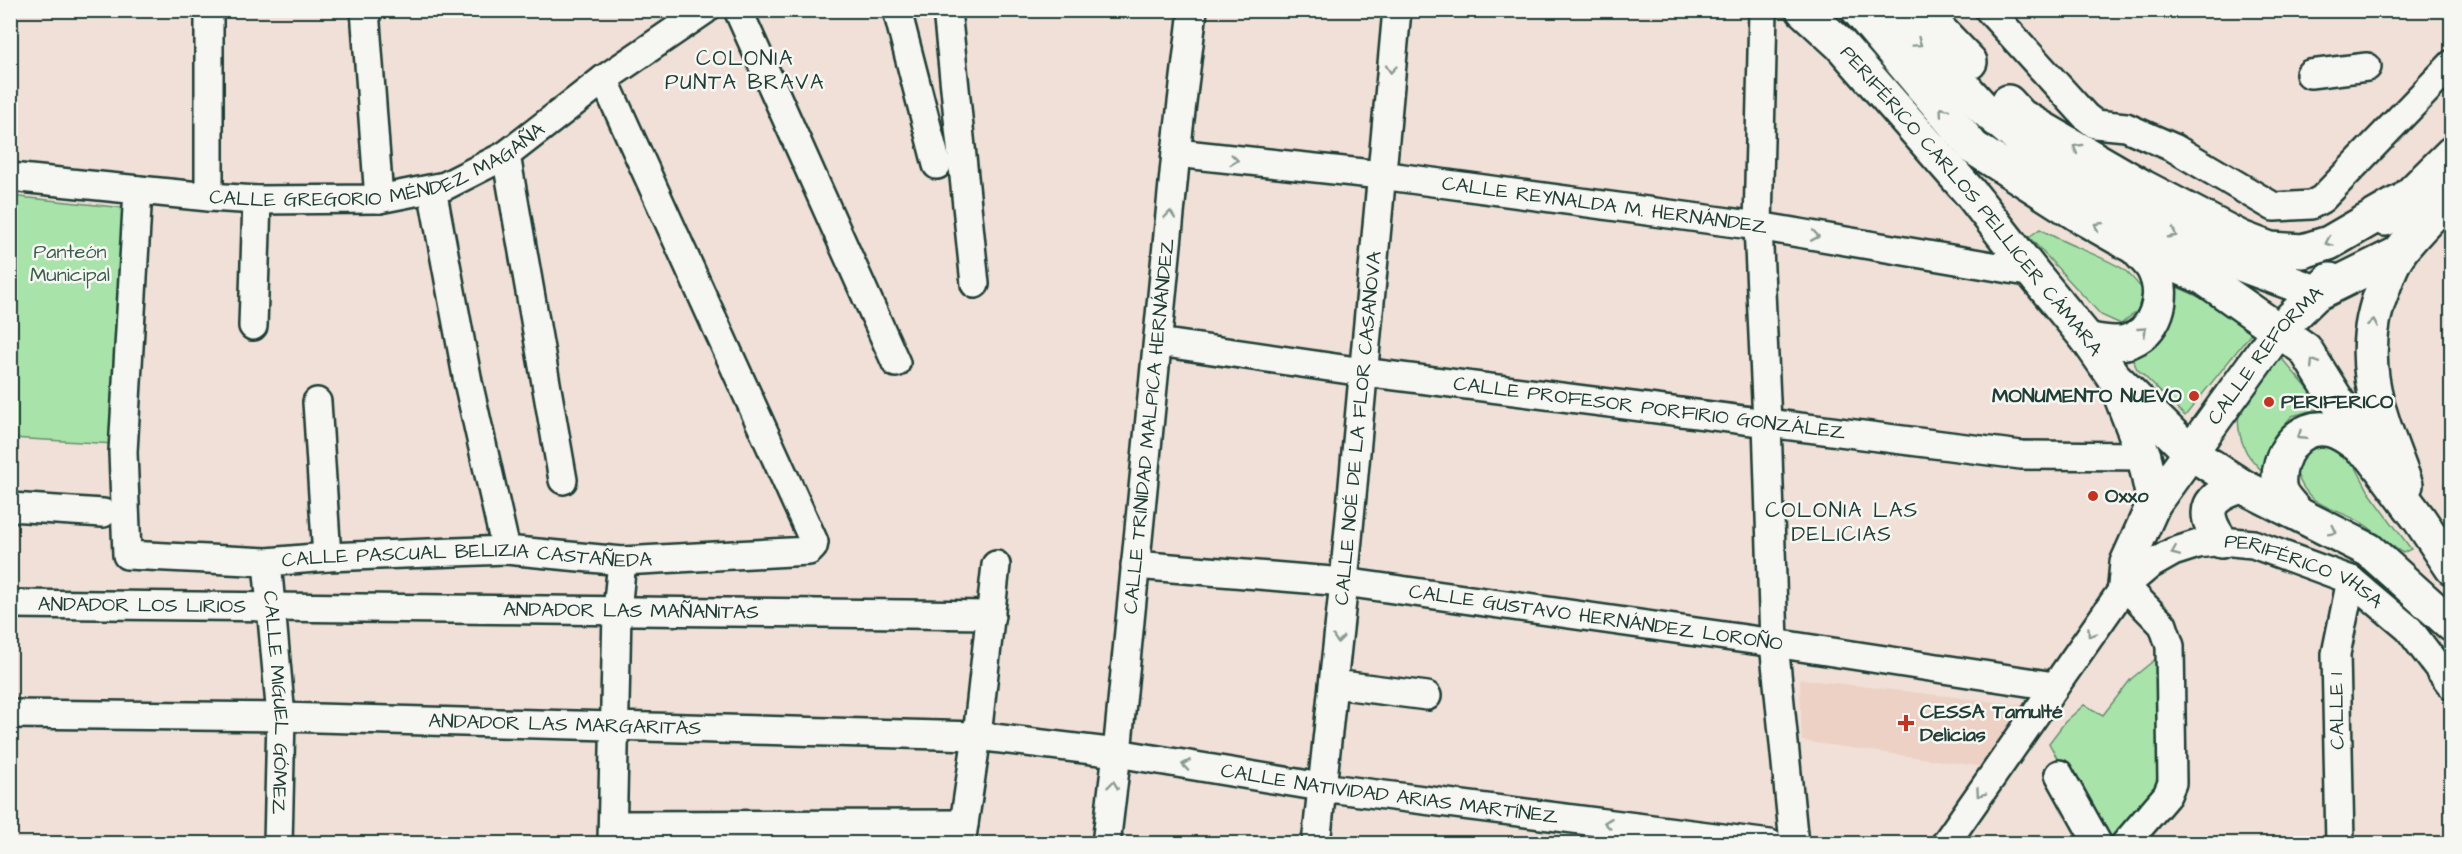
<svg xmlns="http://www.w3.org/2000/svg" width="2462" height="854" font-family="'Architects Daughter',sans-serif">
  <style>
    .built { fill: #ecd1c4 }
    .green { fill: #a8e4a9; stroke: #64906e; stroke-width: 1.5 }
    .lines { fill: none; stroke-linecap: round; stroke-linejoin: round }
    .minor-casing { stroke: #1f3d34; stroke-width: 32 }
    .major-casing { stroke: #1f3d34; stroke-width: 38 }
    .minor { stroke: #f6f6f2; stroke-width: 27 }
    .major { stroke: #f6f6f2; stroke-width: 33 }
    .oneway { stroke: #8a9a93 }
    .poi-dot { fill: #c8321e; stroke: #f6f6f2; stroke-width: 2 }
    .labels { text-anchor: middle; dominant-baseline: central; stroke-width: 5; stroke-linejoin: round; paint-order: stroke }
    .street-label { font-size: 20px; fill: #1f3d34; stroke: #f6f6f2 }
    .park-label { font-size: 20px; fill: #3a5e4b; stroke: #f6f6f2 }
    .poi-label { font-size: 20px; font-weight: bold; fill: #1f3d34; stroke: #f6f6f2; text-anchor: start }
    .neighbourhood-label { font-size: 21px; letter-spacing: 1.5px; fill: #1f3d34; stroke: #f6f6f2 }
  </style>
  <rect width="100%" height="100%" fill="#f0e0d7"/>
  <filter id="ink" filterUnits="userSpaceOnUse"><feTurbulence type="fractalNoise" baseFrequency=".0167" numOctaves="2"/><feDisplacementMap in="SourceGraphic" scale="12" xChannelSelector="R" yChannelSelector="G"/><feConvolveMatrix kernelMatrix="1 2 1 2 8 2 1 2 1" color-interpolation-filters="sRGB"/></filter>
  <g filter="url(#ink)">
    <path class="built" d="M1800,679L2022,705L1985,767L1802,741Z"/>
    <g class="green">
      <path d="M10,196L134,209L115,444L11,438Z"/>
      <path d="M2040,229C2066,245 2096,253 2123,269C2130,274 2137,283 2143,290L2138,310L2121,324L2101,315L2029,237Z"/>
      <path d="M2171,285C2201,296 2227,311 2253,331L2185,416L2137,369L2129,351Z"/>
      <path d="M2282,359L2324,407L2292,416L2275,435L2266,453L2262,471C2256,464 2248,457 2245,449C2226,407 2250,382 2282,359Z"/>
      <path d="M2315,445L2336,447L2353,462L2369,492L2411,549L2403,553C2388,544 2376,532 2362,523C2331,505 2308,509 2296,471L2301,460Z"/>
      <path d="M2163,653L2160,795L2115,843H2102L2049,743L2065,722L2084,705L2103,715L2131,679Z"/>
    </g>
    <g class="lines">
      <g class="minor-casing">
        <g id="minor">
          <path d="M209,10V197"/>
          <path d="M365,10L379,199"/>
          <path d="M738,10L896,363"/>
          <path d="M897,10L937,165"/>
          <path d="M947,10L975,284"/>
          <path d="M1763,10L1758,226L1767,422L1774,643L1794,844"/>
          <path d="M1989,10L2086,117L2095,124L2126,127L2174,148L2274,207L2311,205L2322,199L2452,64"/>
          <path d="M2310,74L2367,67"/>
          <path id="s1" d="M1176,153L1381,175L1758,226L2033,273"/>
          <path d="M506,155L563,480"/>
          <path id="s2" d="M10,177L209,197L257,200L379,199L445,186L506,155L604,79L705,10"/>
          <path d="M432,189L468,382L506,550"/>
          <path id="s3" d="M138,190L123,452L127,555L267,562L327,557L506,550L622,561L809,551L813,547L814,542L604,79"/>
          <path d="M253,326L257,200"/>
          <path id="s4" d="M1158,342L1363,372L2021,455L2144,456"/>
          <path d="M317,402L327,557"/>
          <path d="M10,507L103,513"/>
          <path id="s5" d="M267,562L281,717L278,844"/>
          <path id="s6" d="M1135,565L1344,582L1774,643L2054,686"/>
          <path id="s7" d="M10,604L991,615"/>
          <path d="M1334,684L1427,696"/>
          <path id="s8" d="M10,714L281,717L977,736L1117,753L1321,787L1770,844"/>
          <path d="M2059,774L2098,844"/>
          <path d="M613,825L964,824"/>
          <path d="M612,842L617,611L622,561"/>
          <path d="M961,844L977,736L996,565"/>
          <path id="s9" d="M1106,844L1117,753L1176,153L1193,10"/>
          <path id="s10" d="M1316,844L1344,582L1397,10"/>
          <path id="s11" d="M1945,844L2125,586L2150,565L2173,552L2198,544L2221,541L2253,544L2351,580L2409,629L2452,686"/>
          <path d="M2125,844L2167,795L2172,783L2170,646L2163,625L2125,586"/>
          <path d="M2340,844L2336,654L2351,580"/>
        </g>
      </g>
      <g class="major-casing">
        <g id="major">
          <path id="s12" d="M1803,10L1840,44L1973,196L2033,273L2088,340L2113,376L2191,453L2242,486L2369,550L2452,625"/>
          <path d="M1858,10L1974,148L2085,219L2136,248L2204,278L2305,349L2371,455L2420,520L2452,568"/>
          <path d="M1920,10L1970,62"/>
          <path d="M1876,15L1935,55L1984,109L2062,175L2202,250L2318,293L2399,253"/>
          <path d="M2008,102L2021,116L2143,187L2241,238L2270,249L2303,251L2329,243L2398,203"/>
          <path d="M2385,219L2452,153"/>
          <path d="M2088,340C2099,341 2116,345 2126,342C2156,334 2167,296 2154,270C2150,262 2141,255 2136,248"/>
          <path d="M2118,389L2144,456L2154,503"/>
          <path d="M2406,485C2380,416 2353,359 2384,286C2388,275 2392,263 2399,253C2414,232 2434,214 2452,195"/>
          <path d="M2297,513C2291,506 2280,495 2279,486C2276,456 2298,422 2331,430C2344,433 2356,445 2367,452"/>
          <path d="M2221,541C2199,511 2208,496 2242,486"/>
          <path id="s13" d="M2125,586L2127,563L2154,503L2278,331L2330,280"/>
        </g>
      </g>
      <use href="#minor" class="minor"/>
      <use href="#major" class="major"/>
    </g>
    <defs><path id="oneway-chevron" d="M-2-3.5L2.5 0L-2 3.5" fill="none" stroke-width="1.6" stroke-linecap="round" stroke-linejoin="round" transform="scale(1.5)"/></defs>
    <g class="oneway">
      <use href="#oneway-chevron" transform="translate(1918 43) rotate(34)"/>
      <use href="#oneway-chevron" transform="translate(1391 69) rotate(95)"/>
      <use href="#oneway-chevron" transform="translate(1943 111) rotate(-130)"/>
      <use href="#oneway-chevron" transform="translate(2077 148) rotate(-150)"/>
      <use href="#oneway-chevron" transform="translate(1234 160) rotate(6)"/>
      <use href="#oneway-chevron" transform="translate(1170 215) rotate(-85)"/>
      <use href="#oneway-chevron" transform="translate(2098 226) rotate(-150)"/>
      <use href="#oneway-chevron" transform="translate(2173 234) rotate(28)"/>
      <use href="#oneway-chevron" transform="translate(1815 236) rotate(10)"/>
      <use href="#oneway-chevron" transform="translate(2329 242) rotate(156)"/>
      <use href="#oneway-chevron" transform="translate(2373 323) rotate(-80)"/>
      <use href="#oneway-chevron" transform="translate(2143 331) rotate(-41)"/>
      <use href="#oneway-chevron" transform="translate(2314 363) rotate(-122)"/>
      <use href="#oneway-chevron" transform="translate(2301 436) rotate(147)"/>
      <use href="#oneway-chevron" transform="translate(2333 531) rotate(27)"/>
      <use href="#oneway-chevron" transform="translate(2175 552) rotate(157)"/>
      <use href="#oneway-chevron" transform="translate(2091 633) rotate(125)"/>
      <use href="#oneway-chevron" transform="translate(1338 639) rotate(96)"/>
      <use href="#oneway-chevron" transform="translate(1186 765) rotate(-171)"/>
      <use href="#oneway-chevron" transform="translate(1113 785) rotate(-83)"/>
      <use href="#oneway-chevron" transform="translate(1980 793) rotate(125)"/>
      <use href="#oneway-chevron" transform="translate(1608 823) rotate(-173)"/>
    </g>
  </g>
  <g class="poi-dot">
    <circle cx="2194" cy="396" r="6"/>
    <circle cx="2269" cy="402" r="6"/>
    <circle cx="2093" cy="496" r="6"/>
    <path d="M1903 714h6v6h6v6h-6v6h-6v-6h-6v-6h6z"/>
  </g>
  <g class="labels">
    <g class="street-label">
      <text stroke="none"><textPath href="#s2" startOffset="376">CALLE GREGORIO MÉNDEZ MAGAÑA</textPath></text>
      <text stroke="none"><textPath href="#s12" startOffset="255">PERIFÉRICO CARLOS PELLICER CÁMARA</textPath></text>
      <text stroke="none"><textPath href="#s1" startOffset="432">CALLE REYNALDA M. HERNÁNDEZ</textPath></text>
      <text stroke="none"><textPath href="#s13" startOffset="274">CALLE REFORMA</textPath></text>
      <text stroke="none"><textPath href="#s4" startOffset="496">CALLE PROFESOR PORFIRIO GONZÁLEZ</textPath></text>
      <text stroke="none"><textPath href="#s9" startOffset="420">CALLE TRINIDAD MALPICA HERNÁNDEZ</textPath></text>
      <text stroke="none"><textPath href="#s10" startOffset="418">CALLE NOÉ DE LA FLOR CASANOVA</textPath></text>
      <text stroke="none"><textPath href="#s3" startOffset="706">CALLE PASCUAL BELIZIA CASTAÑEDA</textPath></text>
      <text stroke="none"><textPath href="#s11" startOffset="512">PERIFÉRICO VHSA</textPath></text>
      <text stroke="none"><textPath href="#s7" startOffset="132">ANDADOR LOS LIRIOS</textPath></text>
      <text stroke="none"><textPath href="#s7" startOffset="621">ANDADOR LAS MAÑANITAS</textPath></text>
      <text stroke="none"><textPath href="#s6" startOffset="464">CALLE GUSTAVO HERNÁNDEZ LOROÑO</textPath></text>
      <text stroke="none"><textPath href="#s5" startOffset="141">CALLE MIGUEL GÓMEZ</textPath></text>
      <text transform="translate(2337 711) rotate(-91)">CALLE 1</text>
      <text stroke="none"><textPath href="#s8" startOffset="555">ANDADOR LAS MARGARITAS</textPath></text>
      <text stroke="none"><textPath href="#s8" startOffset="1384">CALLE NATIVIDAD ARIAS MARTÍNEZ</textPath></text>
    </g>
    <g class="park-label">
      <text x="70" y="252">Panteón<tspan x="70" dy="23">Municipal</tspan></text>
    </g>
    <g class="poi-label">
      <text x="2182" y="396" text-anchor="end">MONUMENTO NUEVO</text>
      <text x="2281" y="402">PERIFERICO</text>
      <text x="2105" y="496">Oxxo</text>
      <text x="1920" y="712">CESSA Tamulté<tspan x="1920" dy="23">Delicias</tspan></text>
    </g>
    <g class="neighbourhood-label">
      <text x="745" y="58">COLONIA<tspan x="745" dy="24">PUNTA BRAVA</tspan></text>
      <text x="1842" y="510">COLONIA LAS<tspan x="1842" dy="24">DELICIAS</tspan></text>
    </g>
  </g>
  <rect width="2462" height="854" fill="none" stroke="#f6f6f2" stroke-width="36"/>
  <rect x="18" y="18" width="2426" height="818" fill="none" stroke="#1f3d34" stroke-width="2" filter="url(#ink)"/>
</svg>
